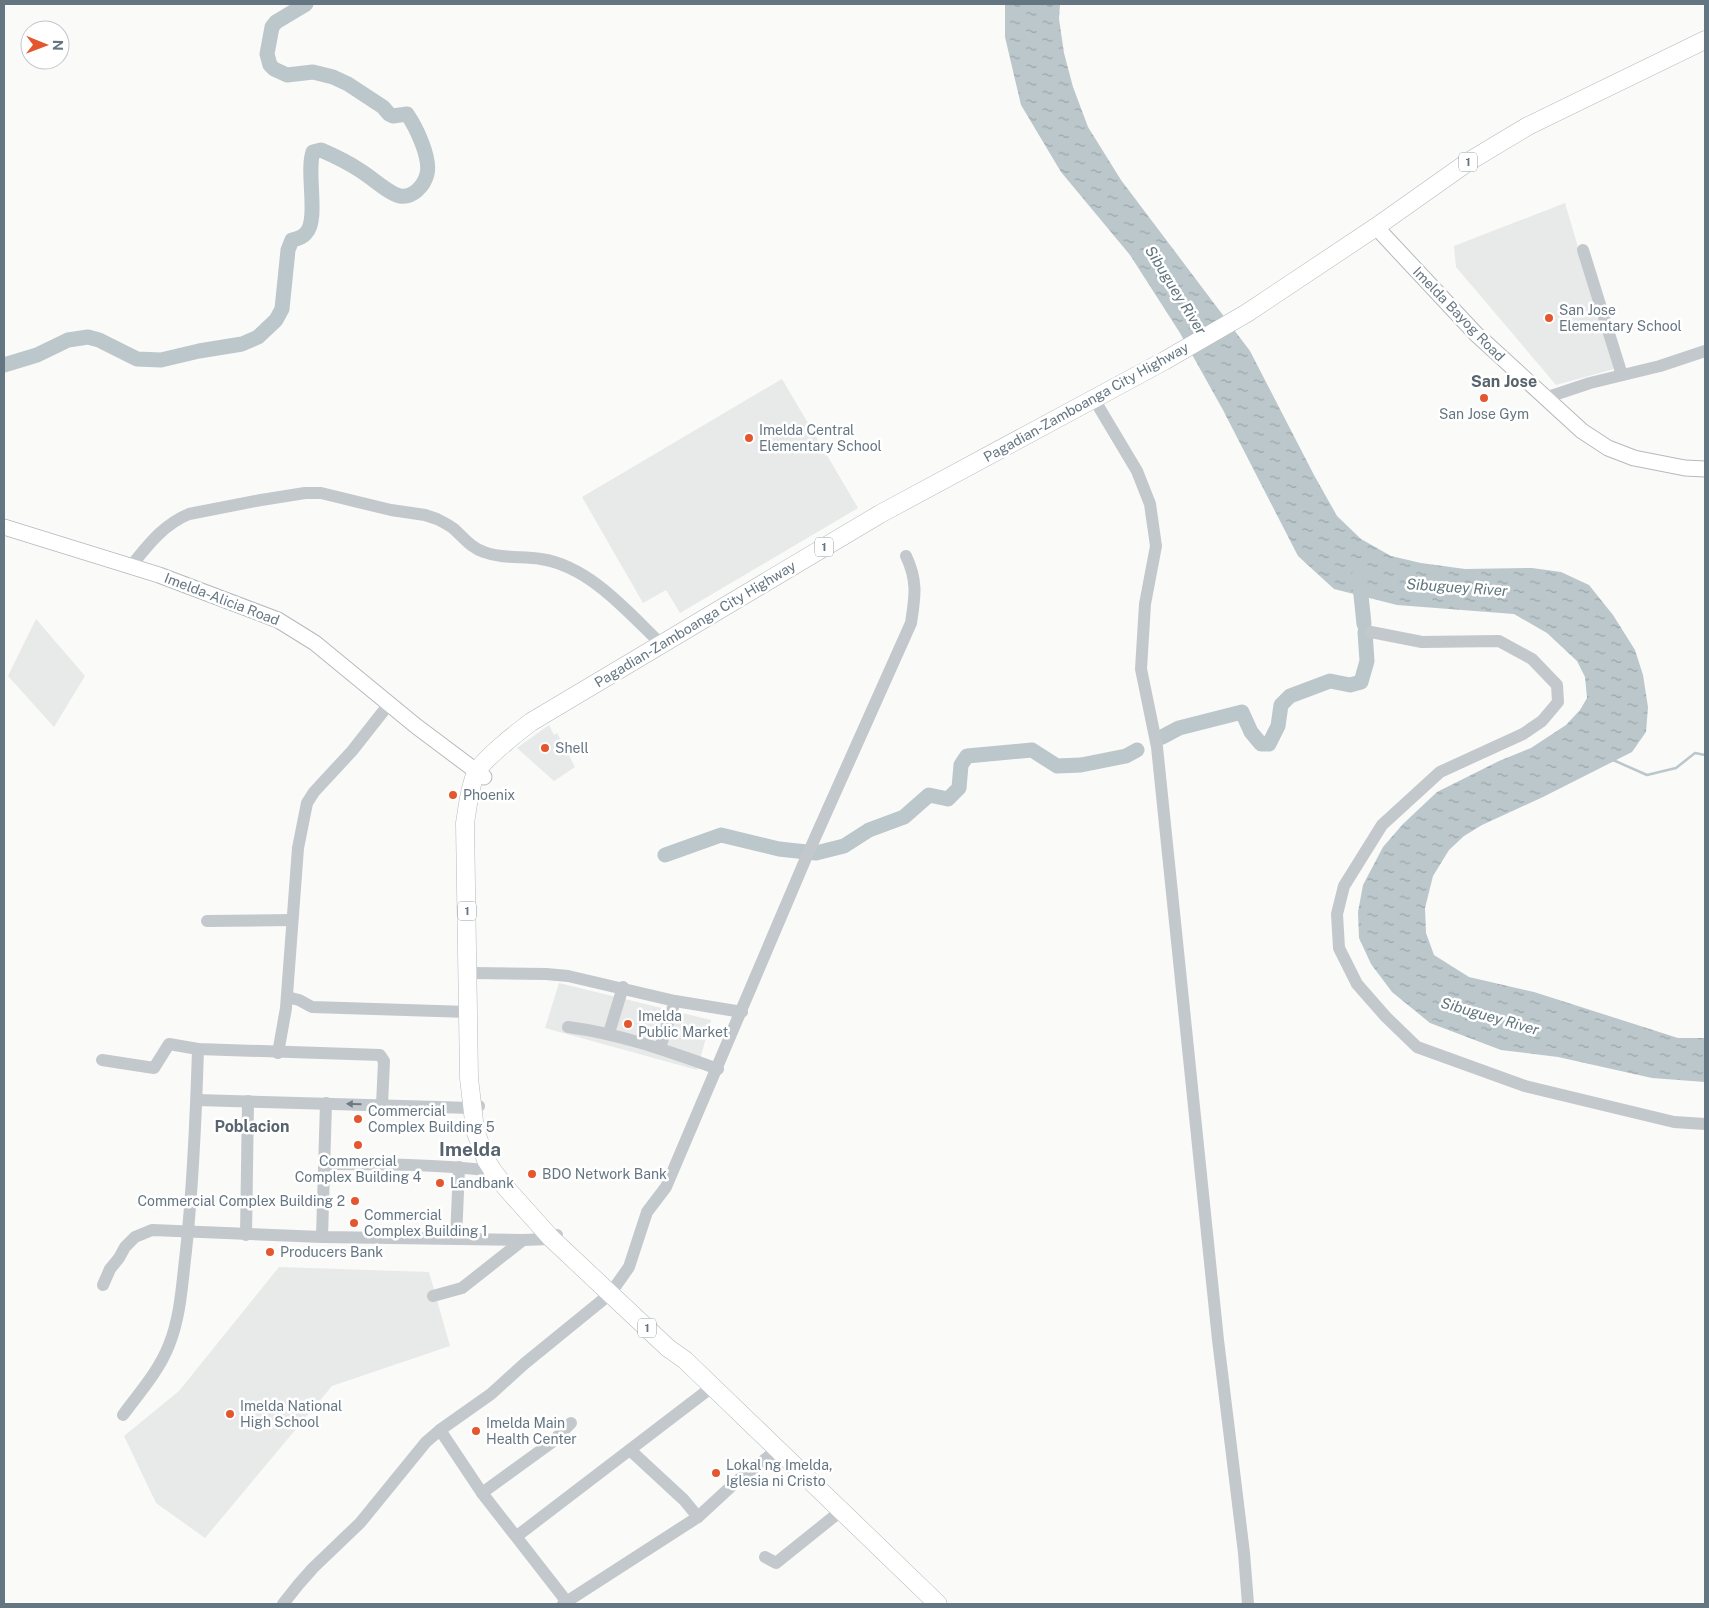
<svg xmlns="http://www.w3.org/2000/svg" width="1709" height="1608" font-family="'Public Sans',sans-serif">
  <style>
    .built { fill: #e8e9e9 }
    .water { fill: url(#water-ripples) }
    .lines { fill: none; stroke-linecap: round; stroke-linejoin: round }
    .stream { stroke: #bbc7cb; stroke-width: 2.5 }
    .river { stroke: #bbc7cb; stroke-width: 15 }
    .major-casing { stroke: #b5babe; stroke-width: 17 }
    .highway-casing { stroke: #b4b9bd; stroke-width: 19 }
    .minor { stroke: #c3c8cc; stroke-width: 12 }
    .major { stroke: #fff; stroke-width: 15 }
    .highway { stroke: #fff; stroke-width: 18 }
    .oneway { fill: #6a7a87 }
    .poi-dot { fill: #e4572e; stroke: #fff; stroke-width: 2 }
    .labels { text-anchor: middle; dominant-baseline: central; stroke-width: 5; stroke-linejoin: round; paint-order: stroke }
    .shield { fill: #fff; stroke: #939fa8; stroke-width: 1 }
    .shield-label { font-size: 12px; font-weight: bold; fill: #657683 }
    .poi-label { font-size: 14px; fill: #657683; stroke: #fff; text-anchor: start }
    .street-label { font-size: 14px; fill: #657683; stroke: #fff }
    .water-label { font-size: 15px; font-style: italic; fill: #60757c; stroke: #fff }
    .quarter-label { font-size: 16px; font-weight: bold; fill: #57646e; stroke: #fff }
    .district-label { font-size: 19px; font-weight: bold; fill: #57646e; stroke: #fff }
  </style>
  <defs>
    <pattern id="water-ripples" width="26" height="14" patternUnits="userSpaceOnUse" patternTransform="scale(1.25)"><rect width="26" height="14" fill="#bbc7cb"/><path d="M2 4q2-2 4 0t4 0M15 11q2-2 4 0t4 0" fill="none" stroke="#9ca6aa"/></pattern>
  </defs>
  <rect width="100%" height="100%" fill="#fafaf8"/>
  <g class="built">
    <path d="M1565,203L1614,369L1556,385L1456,267L1454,246Z"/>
    <path d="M782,379L858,508L680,613L666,590L643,603L582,497Z"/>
    <path d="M36,619L85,676L54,727L8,676Z"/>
    <path d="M549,725L554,735L557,733L575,767L554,781L517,748Z"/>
    <path d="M559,983L711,1020L697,1070L545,1028Z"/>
    <path d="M279,1267L429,1272L450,1346L332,1386L205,1538L156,1503L124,1436L179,1391Z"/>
  </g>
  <path class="water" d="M1005,4H1060L1059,19L1064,53L1073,87L1088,127L1121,180L1250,351L1314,475L1337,516L1361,539L1391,556L1421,563L1465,569L1532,568L1561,572L1589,585L1613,615L1635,650L1643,675L1648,707L1646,732L1632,752L1543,797L1482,825L1464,836L1449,850L1433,876L1425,908L1426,933L1434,955L1469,977L1534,992L1678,1038H1705V1082L1652,1078L1558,1057L1501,1050L1430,1023L1392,992L1371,964L1359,938L1358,912L1363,885L1383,847L1403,824L1437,792L1499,761L1531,748L1566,725L1580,710L1587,698L1585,677L1577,661L1547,633L1514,614L1397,605L1334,589L1298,556L1223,410L1180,333L1130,255L1061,172L1021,105L1005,37Z"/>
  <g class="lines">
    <path class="stream" d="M1613,760L1647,775L1676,768L1695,753L1705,755"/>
    <g class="river">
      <path d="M4,365L37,355L68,340L88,337L99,340L137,359L161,360L199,351L242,344L258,337L276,320L282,309L288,250L292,240C297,239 303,237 306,233C319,220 306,171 313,152L321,150C335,156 349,163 361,171C371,177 389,194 400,196C413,198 424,186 427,174C431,158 416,127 407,114L393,116L389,114L383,107L348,84L333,77L313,72L287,75L274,69L270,65L267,54L272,27L276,22L306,4"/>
      <path d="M1359,576L1364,624"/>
      <path d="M1162,737L1179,728L1242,712L1251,732L1261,744H1269L1278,726L1281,705L1290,696L1330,681L1350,685L1361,682L1367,661L1365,632"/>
      <path d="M665,855L721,835L779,849L816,853L844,846L869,830L904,817L929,795L948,799L959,788L961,765L967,756L1032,750L1057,766L1081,765L1126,756L1137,750"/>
    </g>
    <g class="major-casing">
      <g id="major">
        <path d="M1376,227L1476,334L1582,431L1608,448L1634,458L1685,468L1705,469"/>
        <path d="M4,527L159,575L278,620L315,643L416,726L484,777"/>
      </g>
    </g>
    <g class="highway-casing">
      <path id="highway" d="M938,1604L685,1360L668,1348L551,1238L507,1189L493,1171L486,1160L475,1130L469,1078L465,823C468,806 469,788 476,773C481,761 519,731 531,722L880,514L1164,361L1247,313L1376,227L1468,162L1528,126L1705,40"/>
    </g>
    <g class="minor">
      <path d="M1583,250L1622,375"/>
      <path d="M1545,398L1590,383L1660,366L1705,351"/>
      <path d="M1094,399L1137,471L1150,504L1156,546L1145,604L1141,669L1157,747L1218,1340L1244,1553L1248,1604"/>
      <path d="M131,566C148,545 164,524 189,514L261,500L305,493H321L391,510L425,515L437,519C443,522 449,525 454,529C464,538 471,548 484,552C502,559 522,556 541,559C589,566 628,612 661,644"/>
      <path d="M1371,632L1422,642L1499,641L1532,659L1557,685L1558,702L1542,721L1523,734L1440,772L1382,825L1344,886L1337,914L1339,948L1357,984L1386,1017L1417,1047L1525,1086L1674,1122L1705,1124"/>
      <path d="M207,921L292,920"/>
      <path d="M473,973L546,974L568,976L675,1001L660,1048"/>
      <path d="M287,997L299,1000L312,1007L468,1012"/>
      <path d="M675,1001L742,1012"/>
      <path d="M568,1027C621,1034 667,1051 718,1069"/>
      <path d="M609,1033L623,987"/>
      <path d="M278,1053L286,1008L298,848L307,803L314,792L352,751L389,704"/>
      <path d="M102,1060L154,1068L169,1044L198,1049L380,1055L384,1061L382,1105"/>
      <path d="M197,1100L472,1108L479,1106"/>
      <path d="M324,1164C380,1164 437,1164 493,1171"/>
      <path d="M246,1235L248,1101"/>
      <path d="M322,1237L326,1103"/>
      <path d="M456,1239L459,1167"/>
      <path d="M103,1285L110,1269L119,1258L125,1247L135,1237L152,1230L322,1237L523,1240L549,1239L557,1235"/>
      <path d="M433,1296L462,1288L523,1240"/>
      <path d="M123,1415C139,1393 159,1371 169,1345C181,1315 182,1283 186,1251C193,1184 196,1116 198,1049"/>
      <path d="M440,1430L482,1493L567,1602"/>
      <path d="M630,1450L684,1500L698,1517"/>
      <path d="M482,1493L551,1443L571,1423"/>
      <path d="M517,1536L712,1387"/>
      <path d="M765,1557L776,1563L842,1510"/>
      <path d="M283,1604L298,1585L313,1568L360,1523L426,1442L440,1430L491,1394L524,1364L610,1294L629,1267L647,1212L666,1187L806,858L911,623C915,597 918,581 906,556"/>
      <path d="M563,1604L698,1517L737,1481L777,1450"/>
    </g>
    <use href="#major" class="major"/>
    <use href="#highway" class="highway"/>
  </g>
  <defs><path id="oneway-solid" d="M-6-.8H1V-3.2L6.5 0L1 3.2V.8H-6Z" transform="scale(1.25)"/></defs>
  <use class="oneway" href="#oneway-solid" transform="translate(354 1104) rotate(-179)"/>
  <g class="poi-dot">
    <circle cx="1549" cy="318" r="5"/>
    <circle cx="1484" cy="398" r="5"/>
    <circle cx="749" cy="438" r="5"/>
    <circle cx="545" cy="748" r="5"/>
    <circle cx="453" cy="795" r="5"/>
    <circle cx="628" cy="1024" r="5"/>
    <circle cx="358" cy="1119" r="5"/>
    <circle cx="358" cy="1145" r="5"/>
    <circle cx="532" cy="1174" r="5"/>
    <circle cx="440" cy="1183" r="5"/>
    <circle cx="355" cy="1201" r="5"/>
    <circle cx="354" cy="1223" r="5"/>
    <circle cx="270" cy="1252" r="5"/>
    <circle cx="230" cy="1414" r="5"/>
    <circle cx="476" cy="1431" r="5"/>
    <circle cx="716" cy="1473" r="5"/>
  </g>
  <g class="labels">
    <g class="shield">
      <rect x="1459" y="152.5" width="18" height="19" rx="4"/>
      <rect x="815" y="537.5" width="18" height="19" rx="4"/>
      <rect x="458" y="901.5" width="18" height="19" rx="4"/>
      <rect x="638" y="1318.5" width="18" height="19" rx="4"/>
    </g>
    <g class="shield-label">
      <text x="1468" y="162">1</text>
      <text x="824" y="547">1</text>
      <text x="467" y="911">1</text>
      <text x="647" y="1328">1</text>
    </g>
    <g class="poi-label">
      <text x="1559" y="310">San Jose<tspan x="1559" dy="16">Elementary School</tspan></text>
      <text x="1484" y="414" text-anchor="middle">San Jose Gym</text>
      <text x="759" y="430">Imelda Central<tspan x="759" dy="16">Elementary School</tspan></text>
      <text x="555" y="748">Shell</text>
      <text x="463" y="795">Phoenix</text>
      <text x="638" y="1016">Imelda<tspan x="638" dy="16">Public Market</tspan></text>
      <text x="368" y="1111">Commercial<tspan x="368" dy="16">Complex Building 5</tspan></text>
      <text x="358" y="1161" text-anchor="middle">Commercial<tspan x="358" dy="16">Complex Building 4</tspan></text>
      <text x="542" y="1174">BDO Network Bank</text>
      <text x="450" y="1183">Landbank</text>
      <text x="345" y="1201" text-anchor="end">Commercial Complex Building 2</text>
      <text x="364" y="1215">Commercial<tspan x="364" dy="16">Complex Building 1</tspan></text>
      <text x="280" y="1252">Producers Bank</text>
      <text x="240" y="1406">Imelda National<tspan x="240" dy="16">High School</tspan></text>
      <text x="486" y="1423">Imelda Main<tspan x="486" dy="16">Health Center</tspan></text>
      <text x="726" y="1465">Lokal ng Imelda,<tspan x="726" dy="16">Iglesia ni Cristo</tspan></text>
    </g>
    <g class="street-label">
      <text transform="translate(1459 314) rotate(46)">Imelda Bayog Road</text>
      <text transform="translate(1086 402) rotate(-29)">Pagadian-Zamboanga City Highway</text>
      <text transform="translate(222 599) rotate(21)">Imelda-Alicia Road</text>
      <text transform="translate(695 624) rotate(-31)">Pagadian-Zamboanga City Highway</text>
    </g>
    <g class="water-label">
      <text transform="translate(1176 290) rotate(58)">Sibuguey River</text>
      <text transform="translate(1457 587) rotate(4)">Sibuguey River</text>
      <text transform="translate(1490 1016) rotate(16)">Sibuguey River</text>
    </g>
    <g class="quarter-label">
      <text x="1504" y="381">San Jose</text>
      <text x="252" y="1126">Poblacion</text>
    </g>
    <g class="district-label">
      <text x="470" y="1149">Imelda</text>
    </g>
  </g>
  <rect width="1709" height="1608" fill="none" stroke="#657683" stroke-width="10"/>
  <g transform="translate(45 45) rotate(91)"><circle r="24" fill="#ffffff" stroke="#c1c8cd"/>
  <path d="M0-4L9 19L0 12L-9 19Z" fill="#e4572e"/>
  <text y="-8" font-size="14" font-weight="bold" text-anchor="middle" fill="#657683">N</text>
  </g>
</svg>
